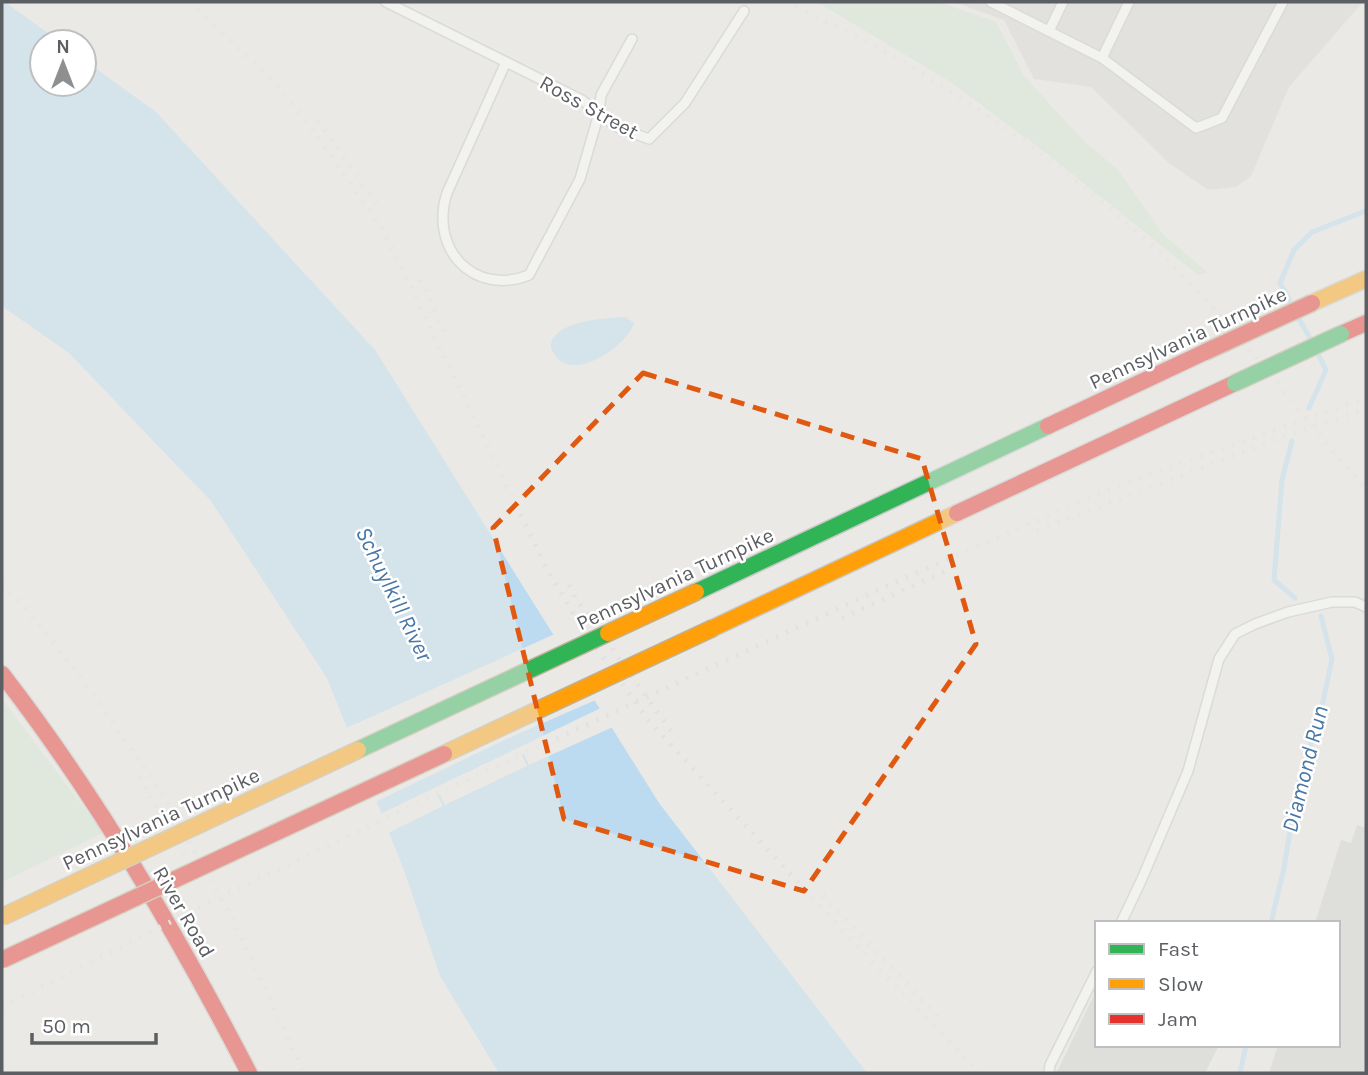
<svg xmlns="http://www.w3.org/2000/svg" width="1368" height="1075" font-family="Karla,sans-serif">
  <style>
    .industrial { fill: #dad8d5 }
    .green { fill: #d4e5d2 }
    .water { fill: #bcdbf1 }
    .pier { fill: #eae9e5 }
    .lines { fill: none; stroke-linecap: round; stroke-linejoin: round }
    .stream { stroke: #bcdbf1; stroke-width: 5 }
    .building { fill: #d1d0ce }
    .lane-casing { stroke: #c7c7c7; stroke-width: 12 }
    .fast-casing { stroke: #c7c7c6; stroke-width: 19 }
    .slow-casing { stroke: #c7c7c6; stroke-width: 19 }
    .jam-casing { stroke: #c7c7c6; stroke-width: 19 }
    .lane { stroke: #fcfcfb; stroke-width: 9 }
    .fast { stroke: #30b455; stroke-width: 16 }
    .slow { stroke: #ff9f0a; stroke-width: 16 }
    .jam { stroke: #e5322d; stroke-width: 16 }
    .rail { stroke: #e2e1e1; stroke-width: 5; stroke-dasharray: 2 9; stroke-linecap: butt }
    .fast-bridge-casing { stroke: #beb196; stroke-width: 19; stroke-linecap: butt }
    .slow-bridge-casing { stroke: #beb196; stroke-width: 19; stroke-linecap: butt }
    .jam-bridge-casing { stroke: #beb196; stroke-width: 19; stroke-linecap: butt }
    .fast-bridge { stroke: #30b455; stroke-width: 16 }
    .slow-bridge { stroke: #ff9f0a; stroke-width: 16 }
    .jam-bridge { stroke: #e5322d; stroke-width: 16 }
    .marked { fill: none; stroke: #e15910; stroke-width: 5; stroke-dasharray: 14 9; stroke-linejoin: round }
    .labels { text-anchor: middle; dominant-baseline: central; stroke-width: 5; stroke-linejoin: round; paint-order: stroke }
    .street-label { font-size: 21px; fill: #5b5e62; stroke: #fff }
    .water-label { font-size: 23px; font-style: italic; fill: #4977a6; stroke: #fff }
  </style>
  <rect width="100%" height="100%" fill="#eae9e5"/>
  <path class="industrial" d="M954,2H1363L1289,87L1251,176L1236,187L1208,190L1169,163L1091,87L1034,79L1004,20Z"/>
  <g class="green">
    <path d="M817,2H939L996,22L1024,76L1082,139L1118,170L1162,233L1208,273L1198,275L1050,156L949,81Z"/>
    <path d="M2,699L103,833L2,882Z"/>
  </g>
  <g class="water">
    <path d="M2,2H5L60,42H42V84H84V60L156,112L375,350L659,803L867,1073H499L440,976L404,870L327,678L211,501L69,353L2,306Z"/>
    <path d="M625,317L634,323C628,346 572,383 555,355C551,349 550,347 552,340C565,319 603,319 625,317Z"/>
  </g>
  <g class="pier">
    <path d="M557,633L598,699L511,737L373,803L344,729Z"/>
    <path d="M603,707L615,726L529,765L524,754L522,755L527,766L445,805L440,795L438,796L443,806L386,834L378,815Z"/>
  </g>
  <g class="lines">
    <g class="stream">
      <path d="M1290,301L1280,283L1294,250L1312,232L1366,211"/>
      <path d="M1299,319L1310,338"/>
      <path d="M1309,408L1326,370L1319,356"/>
      <path d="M1292,441L1282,480L1274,580L1295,598"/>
      <path d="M1271,923L1284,868L1296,794L1323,702L1332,659L1321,616"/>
      <path d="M1240,1073L1246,1045"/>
    </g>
  </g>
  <g class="building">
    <path d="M1357,825L1366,828V1073H1269L1278,1045H1338V923H1315L1341,840L1351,843Z"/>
    <path d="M1097,989V1045H1219L1205,1073L1057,1072Z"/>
  </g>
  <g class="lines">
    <g class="lane-casing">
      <g id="lane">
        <path d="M386,2L582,100L617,127L649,139L685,103L744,11"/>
        <path d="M991,2L1102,58L1196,128L1222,118L1283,2"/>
        <path d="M1049,31L1063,2"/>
        <path d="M1102,58L1129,2"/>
        <path d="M506,62L447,193C429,248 473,297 529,275L580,179L599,113L601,95L632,39"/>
        <path d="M1121,923L1141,881L1188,771L1219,659L1235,634L1255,624L1288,612L1332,602H1355L1366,607"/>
        <path d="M1049,1073L1050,1065L1097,971"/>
      </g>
    </g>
    <g class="fast-casing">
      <path id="fast" d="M696,592L1048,426"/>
    </g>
    <g class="slow-casing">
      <g id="slow">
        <path d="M1312,303L1366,279"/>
        <path d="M713,628L957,513"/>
      </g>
    </g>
    <g class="jam-casing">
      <g id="jam">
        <path d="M1341,334L1366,323"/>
        <path d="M1048,426L1205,352"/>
        <path d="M957,513L1235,383"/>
        <path d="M2,674C98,798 177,934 249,1073"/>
      </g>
    </g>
    <use href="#lane" class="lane"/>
    <use href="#fast" class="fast"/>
    <use href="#slow" class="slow"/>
    <use href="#jam" class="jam"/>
    <g class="rail">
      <path d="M190,2L273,81L313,130L384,232L545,565L577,620L647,719L867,957L980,1073"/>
      <path d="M786,2C824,21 864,38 900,60C979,107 1056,160 1125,221C1216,300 1288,399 1366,490"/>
      <path d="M318,121L379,207"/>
      <path d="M420,280L446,333"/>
      <path d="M1037,531L1266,443L1366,409"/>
      <path d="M2,584L24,606L76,671L164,796L232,918L304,1073"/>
      <path d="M569,585L577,600L671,731"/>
      <path d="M842,618L944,572"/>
      <path d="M139,777L187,858"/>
      <path d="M823,895L941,1020"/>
      <path d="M2,1007L196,909L409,807L900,580L1117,486L1366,398"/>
    </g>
    <g class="fast-bridge-casing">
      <g id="fast-bridge">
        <path d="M1235,383L1341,334"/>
        <path d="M358,750L608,633"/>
      </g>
    </g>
    <g class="slow-bridge-casing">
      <g id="slow-bridge">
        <path d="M608,633L696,592"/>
        <path d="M444,754L713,628"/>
        <path d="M2,917L358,750"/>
      </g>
    </g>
    <g class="jam-bridge-casing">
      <g id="jam-bridge">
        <path d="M1205,352L1312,303"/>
        <path d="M2,960L444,754"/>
      </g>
    </g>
    <use href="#fast-bridge" class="fast-bridge"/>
    <use href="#slow-bridge" class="slow-bridge"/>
    <use href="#jam-bridge" class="jam-bridge"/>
  </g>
  <path d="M0 0H1368V1075H0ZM643,373L922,459L976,644L804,891L564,819L493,528Z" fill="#eae9e5" fill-opacity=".55" fill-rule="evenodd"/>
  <path class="marked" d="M643,373L922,459L976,644L804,891L564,819L493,528Z"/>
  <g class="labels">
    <g class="street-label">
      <text transform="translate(589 107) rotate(29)">Ross Street</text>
      <text transform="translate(1188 338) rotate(-25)">Pennsylvania Turnpike</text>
      <text transform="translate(675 579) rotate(-25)">Pennsylvania Turnpike</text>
      <text transform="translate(161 819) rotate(-25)">Pennsylvania Turnpike</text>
      <text transform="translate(184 912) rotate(60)">River Road</text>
    </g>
    <g class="water-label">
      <text transform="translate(394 594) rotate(64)">Schuylkill River</text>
      <text transform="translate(1305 769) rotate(-76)">Diamond Run</text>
    </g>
  </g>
  <rect width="1368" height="1075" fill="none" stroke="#5b5e62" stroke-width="7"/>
  <rect x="1095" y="921" width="245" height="126" fill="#ffffff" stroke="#bdbfc0" stroke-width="2"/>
  <rect x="1109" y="944" width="35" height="10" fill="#30b455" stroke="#bdbfc0" stroke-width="2"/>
  <text x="1158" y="956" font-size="21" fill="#5b5e62">Fast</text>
  <rect x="1109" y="979" width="35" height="10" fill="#ff9f0a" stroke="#bdbfc0" stroke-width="2"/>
  <text x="1158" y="991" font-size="21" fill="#5b5e62">Slow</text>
  <rect x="1109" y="1014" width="35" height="10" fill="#e5322d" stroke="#bdbfc0" stroke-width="2"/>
  <text x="1158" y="1026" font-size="21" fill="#5b5e62">Jam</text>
  <g transform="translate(63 63)"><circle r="33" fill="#ffffff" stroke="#bdbfc0" stroke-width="2"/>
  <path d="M0-5L12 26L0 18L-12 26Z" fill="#8d8f90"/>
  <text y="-10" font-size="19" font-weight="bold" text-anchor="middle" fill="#5b5e62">N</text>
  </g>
  <path d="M32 1033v10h124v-10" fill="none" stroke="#5b5e62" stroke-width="3.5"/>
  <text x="42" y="1033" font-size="21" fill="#5b5e62" stroke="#ffffff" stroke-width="5" paint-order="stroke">50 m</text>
</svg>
